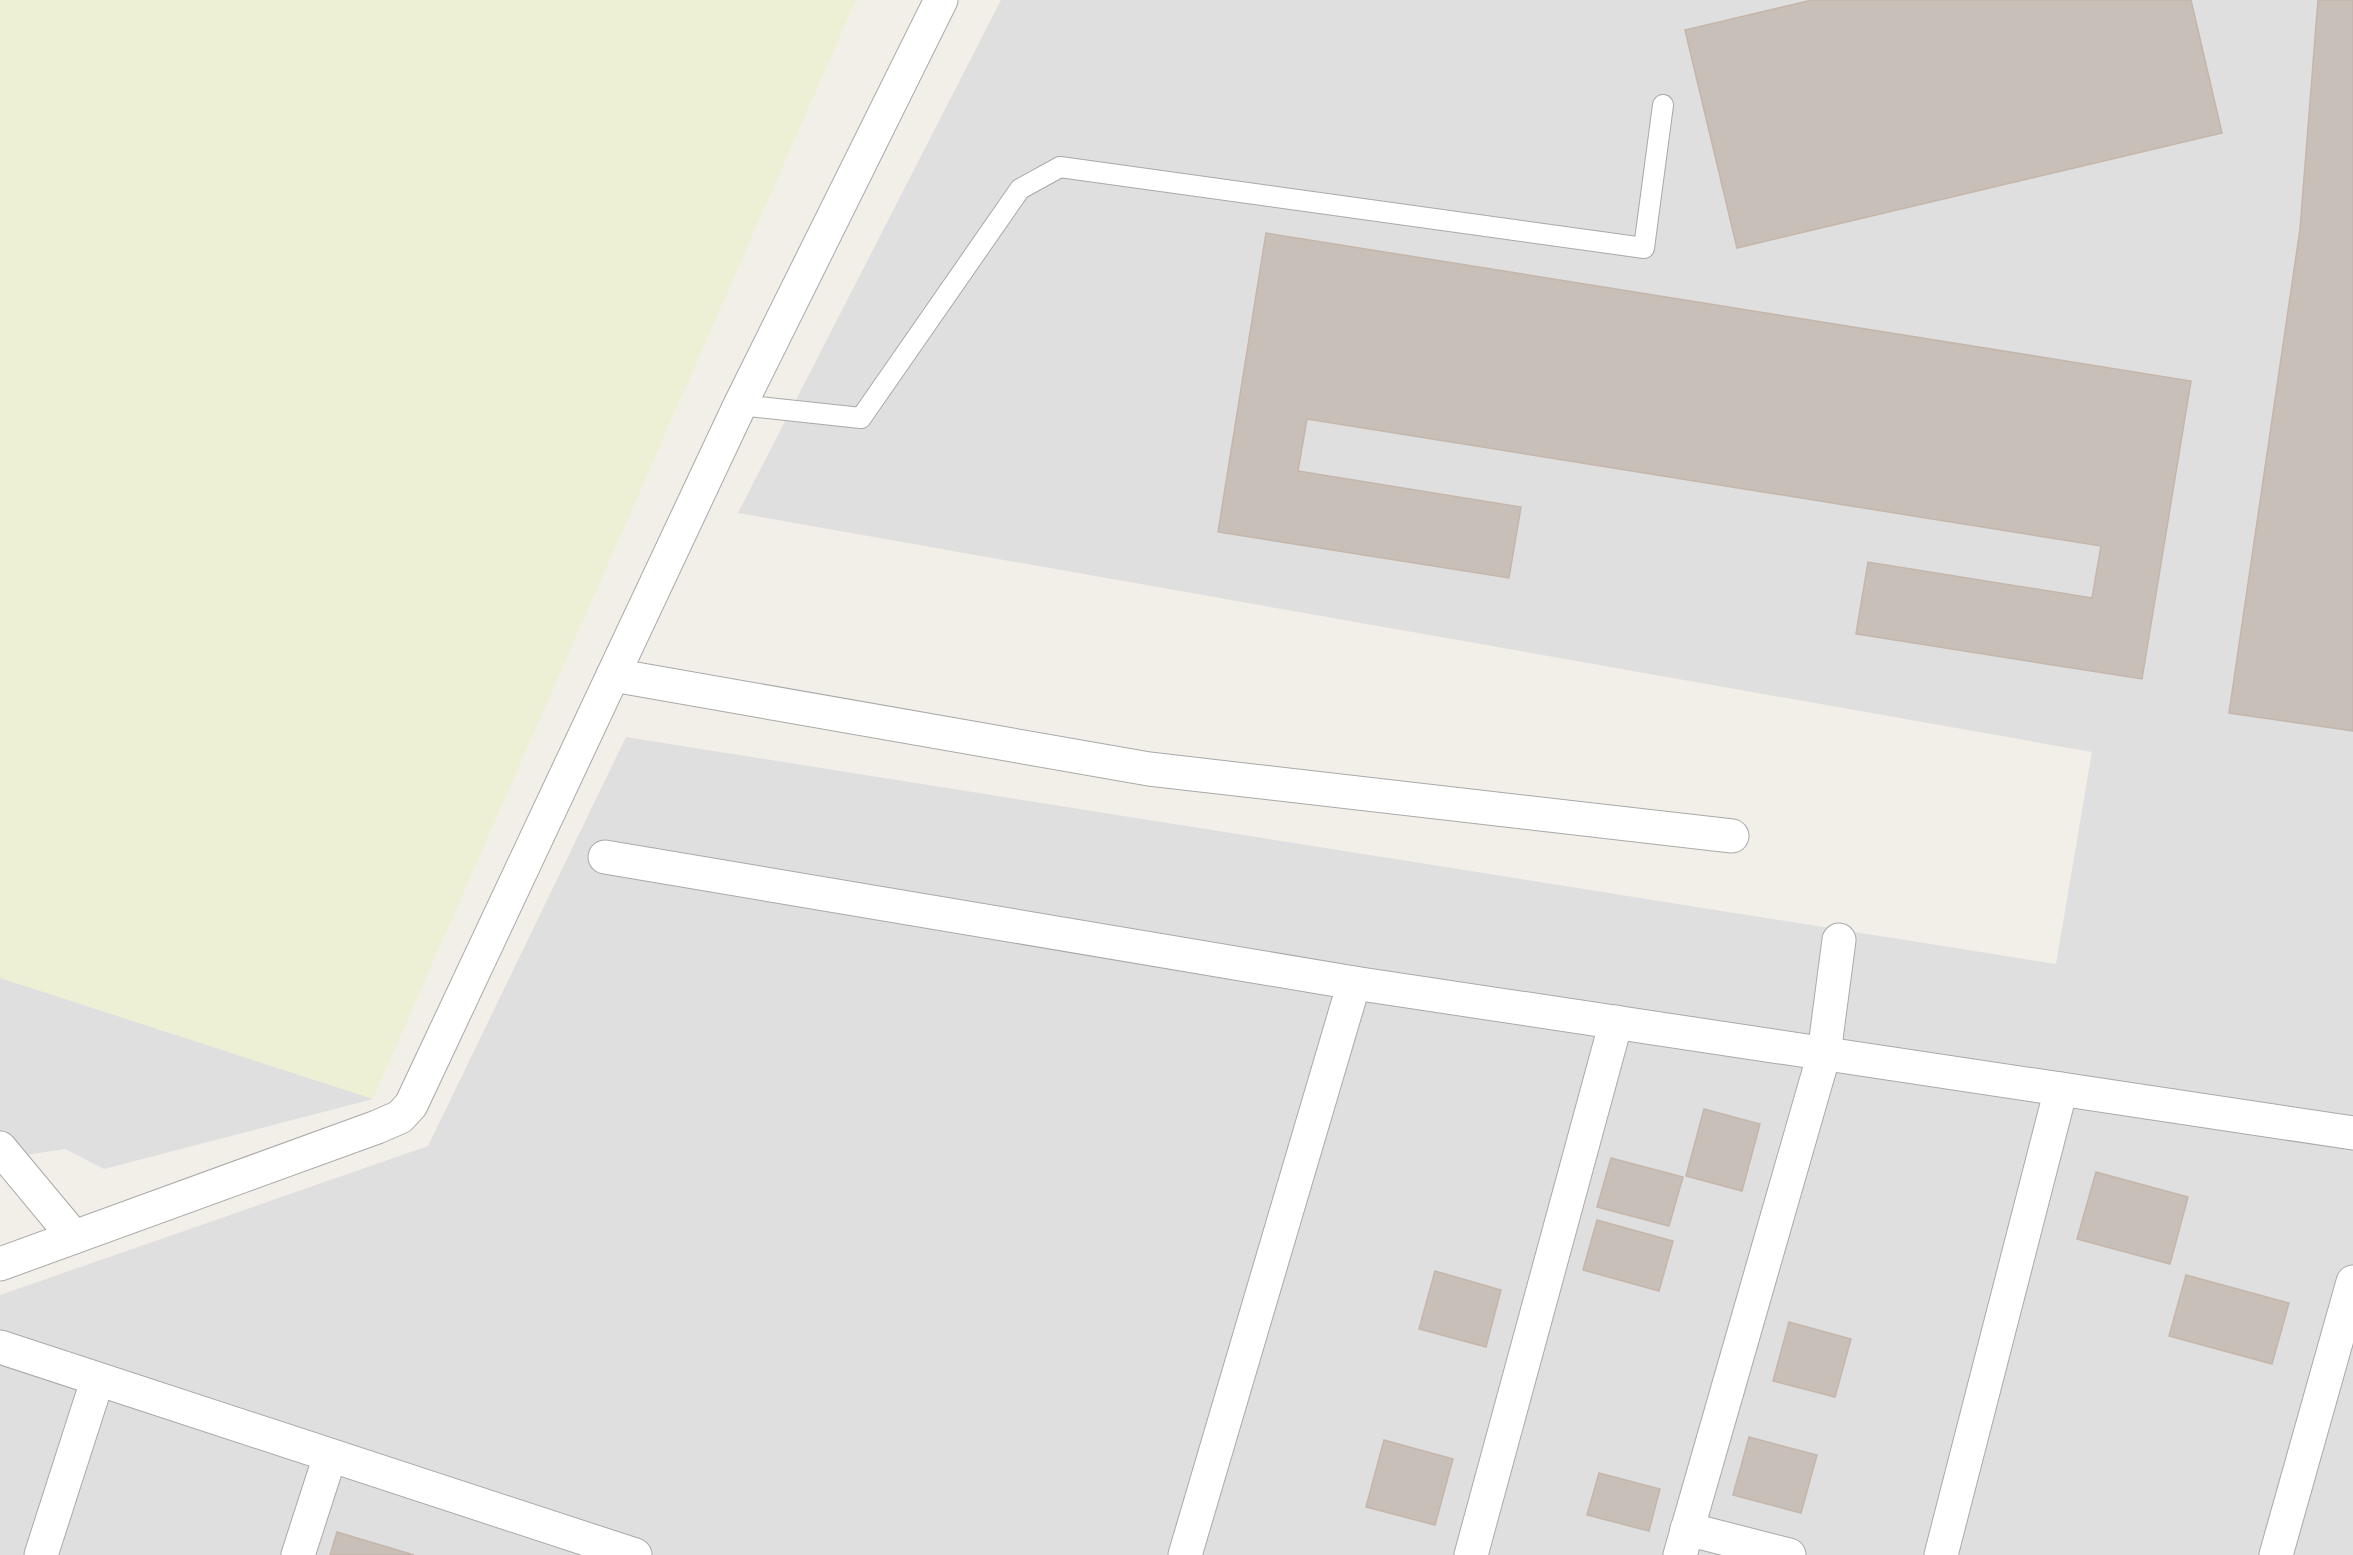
<svg xmlns="http://www.w3.org/2000/svg" width="2353" height="1555" font-family="Helvetica,sans-serif">
  <style>
    .residential { fill: #e0dfdf }
    .farmland { fill: #eef0d5 }
    .building { fill: #c7bfb8; stroke: #c4b6ab; stroke-width: 1.5 }
    .lines { fill: none; stroke-linecap: round; stroke-linejoin: round }
    .lane-casing { stroke: #a9a9a9; stroke-width: 22 }
    .street-casing { stroke: #a9a9a9; stroke-width: 35 }
    .lane { stroke: #fff; stroke-width: 20 }
    .street { stroke: #fff; stroke-width: 33 }
  </style>
  <rect width="100%" height="100%" fill="#f2efe9"/>
  <g class="residential">
    <path d="M1001,0H2353V1555H0V1295L428,1146L626,737L2056,964L2092,752L738,513Z"/>
    <path d="M0,961L373,1099L104,1169L65,1149L19,1156L0,1169Z"/>
  </g>
  <path class="farmland" d="M0,0H856L373,1099L0,978Z"/>
  <g class="building">
    <path d="M1812,0H2191L2222,133L1737,248L1685,30Z"/>
    <path d="M2318,0H2353V731L2229,713L2300,229Z"/>
    <path d="M1266,233L2191,381L2142,679L1856,634L1868,562L2092,598L2101,546L1307,419L1298,471L1521,507L1509,578L1218,532Z"/>
    <path d="M1704,1109L1760,1124L1742,1191L1686,1176Z"/>
    <path d="M1611,1158L1683,1177L1669,1226L1597,1207Z"/>
    <path d="M2096,1172L2188,1197L2170,1264L2077,1239Z"/>
    <path d="M1597,1220L1673,1241L1659,1291L1583,1270Z"/>
    <path d="M1435,1271L1501,1290L1486,1347L1419,1329Z"/>
    <path d="M2186,1275L2289,1303L2272,1364L2169,1336Z"/>
    <path d="M1789,1322L1851,1339L1835,1397L1773,1381Z"/>
    <path d="M1749,1437L1817,1455L1801,1513L1733,1495Z"/>
    <path d="M1384,1440L1453,1459L1435,1525L1366,1507Z"/>
    <path d="M1599,1473L1660,1489L1649,1531L1587,1515Z"/>
    <path d="M337,1532L414,1555H330Z"/>
  </g>
  <g class="lines">
    <g class="lane-casing">
      <path id="lane" d="M740,405L861,418L1020,189L1060,167L1644,248L1663,105"/>
    </g>
    <g class="street-casing">
      <g id="street">
        <path d="M613,675L1149,769L1732,836"/>
        <path d="M605,857L1354,983L1185,1555"/>
        <path d="M1354,983L2353,1133"/>
        <path d="M0,1148L74,1237"/>
        <path d="M0,1264L377,1127L400,1117L411,1105L740,405L941,0"/>
        <path d="M0,1347L635,1555"/>
        <path d="M1687,1529L1789,1555"/>
        <path d="M41,1555L97,1381"/>
        <path d="M298,1555L330,1456"/>
        <path d="M1471,1555L1616,1022"/>
        <path d="M1680,1555L1824,1054L1839,940"/>
        <path d="M1941,1555L2061,1089"/>
        <path d="M2276,1555L2353,1282"/>
      </g>
    </g>
    <use href="#lane" class="lane"/>
    <use href="#street" class="street"/>
  </g>
</svg>
